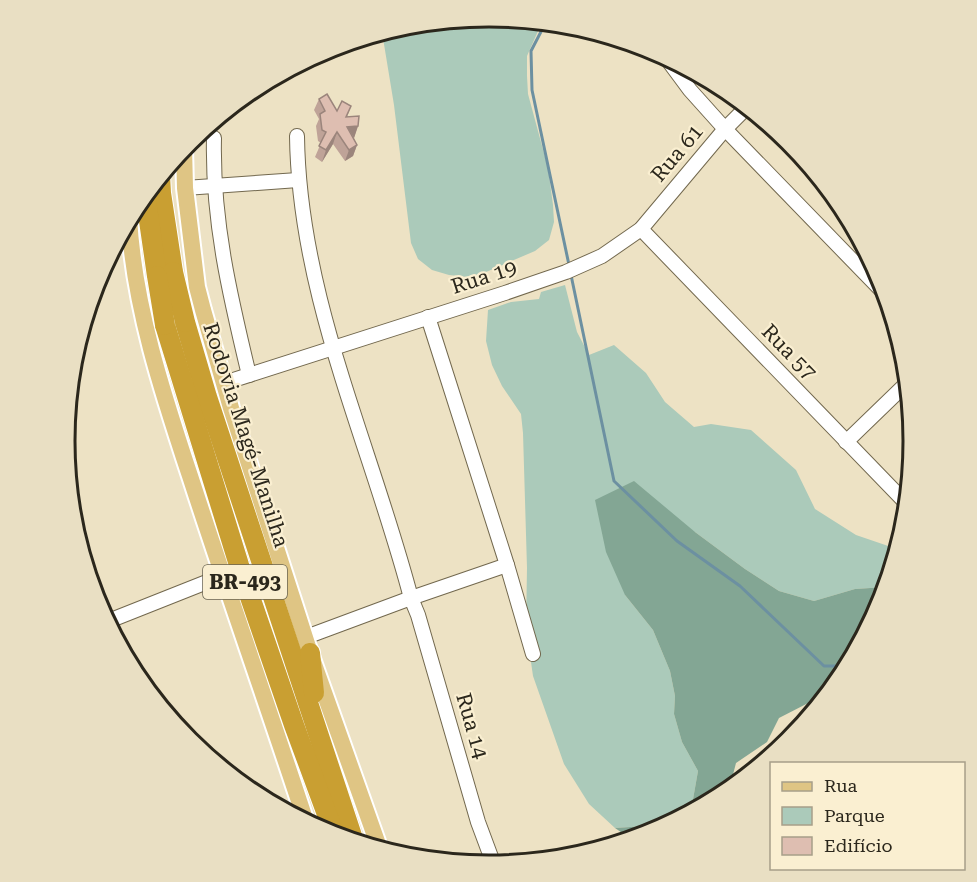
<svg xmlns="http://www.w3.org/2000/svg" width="977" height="882" font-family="'Roboto Serif',serif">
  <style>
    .green { fill: #abcaba }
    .forest { fill: #83a694 }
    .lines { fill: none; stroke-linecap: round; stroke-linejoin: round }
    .stream { stroke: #6c90a1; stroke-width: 3 }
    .minor-casing { stroke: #72684e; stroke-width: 16 }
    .major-casing { stroke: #fff; stroke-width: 20 }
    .highway-casing { stroke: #fff; stroke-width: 22 }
    .minor { stroke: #fff; stroke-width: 14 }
    .major { stroke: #dfc584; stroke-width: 16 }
    .highway { stroke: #c99f32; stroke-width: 20 }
    .highway-bridge-casing { stroke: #fff; stroke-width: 22; stroke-linecap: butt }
    .highway-bridge { stroke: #c99f32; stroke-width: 20 }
    .wall { fill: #bfa398 }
    .shaded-wall { fill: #9b857c }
    .building { fill: #debeb1; stroke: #9b857c; stroke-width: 1.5 }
    .labels { text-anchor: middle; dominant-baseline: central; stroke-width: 4.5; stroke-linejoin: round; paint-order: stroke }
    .shield { fill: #faefd1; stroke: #696352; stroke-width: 1.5 }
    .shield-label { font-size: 20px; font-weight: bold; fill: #2b271c }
    .street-label { font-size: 21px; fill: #2b271c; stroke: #faefd1 }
    .rim { fill: none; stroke: #2b271c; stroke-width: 3 }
  </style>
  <rect width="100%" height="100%" fill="#ede2c4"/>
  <g class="green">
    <path d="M488,17L542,22L527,56V76L528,94L548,168L553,205L554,222L549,240L535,251L486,272L468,277L449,275L432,270L418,259L411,243L394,105L382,32L406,25Z"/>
    <path d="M565,285L577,332L589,355L614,345L646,373L665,402L694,427L711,424L751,430L796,470L815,509L856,535L897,549L886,587L855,589L814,601L779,591L745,569L695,532L625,595L653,630L670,671L675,696L674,714L682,742L698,771L692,805L661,825L615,828L589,804L564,764L533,676L526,627L527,568L523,433L521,414L502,386L492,365L486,341L488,310L511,302L539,299L541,292Z"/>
  </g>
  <path class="forest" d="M634,481L695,532L745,569L779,591L814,601L855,589L886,587L881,604L841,677L835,685H832L816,699L779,718L767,742L736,763L729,790L651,833L631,839L615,828L661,825L692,805L698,771L682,742L674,714L675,696L670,671L653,630L625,595L606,552L595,500Z"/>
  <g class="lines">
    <g class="stream">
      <path d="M546,22L531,51L532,90L569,265"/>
      <path d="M571,275L614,481L677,541L740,586L824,666H847"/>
    </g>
    <g class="minor-casing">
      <g id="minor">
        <path d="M668,58L670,63L690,90L725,129L885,294"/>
        <path d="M297,136C299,297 371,445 411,598L418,615L478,822L494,865"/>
        <path d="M214,138C212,220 230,296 249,375"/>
        <path d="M185,188L298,180"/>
        <path d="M641,229L907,504"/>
        <path d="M224,383L505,293L566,272L602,256L641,229L725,129L747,107"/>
        <path d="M846,442L907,383"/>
        <path d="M507,565L533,654"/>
        <path d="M106,622L222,576"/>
        <path d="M306,637L411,598L507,565L428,317"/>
      </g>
    </g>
    <g class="major-casing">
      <g id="major">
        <path d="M184,147L185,188L197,287L203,310L231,408L310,653L380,850"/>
        <path d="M129,218C134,308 164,397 192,482C229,596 269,709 306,822"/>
      </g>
    </g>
    <g class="highway-casing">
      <g id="highway">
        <path d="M160,175L161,193L173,272"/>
        <path d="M145,193L157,276"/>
        <path d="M185,322L207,397L354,842"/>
        <path d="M165,325L239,565L294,725L335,836"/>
        <path d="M310,653L314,693"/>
      </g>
    </g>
    <use href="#minor" class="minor"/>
    <use href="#major" class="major"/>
    <use href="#highway" class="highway"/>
    <g class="highway-bridge-casing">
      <g id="highway-bridge">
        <path d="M173,272L185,322"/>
        <path d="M157,276L165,325"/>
      </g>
    </g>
    <use href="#highway-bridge" class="highway-bridge"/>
  </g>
  <path class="wall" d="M319,99L337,111L351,106L347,117L358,126L354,138L357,145L353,156L345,161L333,144L322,162L315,157L321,143L318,141L316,126L319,119L314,110Z"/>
  <g class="shaded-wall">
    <path d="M358,126L354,138L347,127Z"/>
    <path d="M337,132L333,144L322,162L326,150Z"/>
    <path d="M357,145L353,156L345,161L349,150Z"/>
  </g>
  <path class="building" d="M327,94L337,111L342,101L351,106L346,117L359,116L358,126L347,127L357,145L349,150L337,132L326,150L319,146L326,132L322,130L320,114L325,111L319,99Z"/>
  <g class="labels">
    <rect class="shield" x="203" y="565" width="84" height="34" rx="4.5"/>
    <g class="shield-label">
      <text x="245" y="582">BR-493</text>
    </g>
    <g class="street-label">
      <text transform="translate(677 153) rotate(-50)">Rua 61</text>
      <text transform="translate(484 277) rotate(-18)">Rua 19</text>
      <text transform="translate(789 352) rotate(46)">Rua 57</text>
      <text transform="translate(246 435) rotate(72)">Rodovia Magé-Manilha</text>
      <text transform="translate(472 726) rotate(74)">Rua 14</text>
    </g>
  </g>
  <path d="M0 0H977V882H0ZM75 441a414 414 0 1 1 828 0a414 414 0 1 1-828 0Z" fill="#e9dfc3" fill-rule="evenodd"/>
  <path class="rim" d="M75 441a414 414 0 1 1 828 0a414 414 0 1 1-828 0Z"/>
  <rect x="770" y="762" width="195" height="108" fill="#faefd1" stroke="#a79f89" stroke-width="1.5"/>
  <rect x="782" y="782" width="30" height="9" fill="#dfc584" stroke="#a79f89" stroke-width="1.5"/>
  <text x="824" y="792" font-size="18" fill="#2b271c">Rua</text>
  <rect x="782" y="807" width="30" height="18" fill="#abcaba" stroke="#a79f89" stroke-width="1.5"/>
  <text x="824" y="822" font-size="18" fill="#2b271c">Parque</text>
  <rect x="782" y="837" width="30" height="18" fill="#debeb1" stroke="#a79f89" stroke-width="1.5"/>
  <text x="824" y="852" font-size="18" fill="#2b271c">Edifício</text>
</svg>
